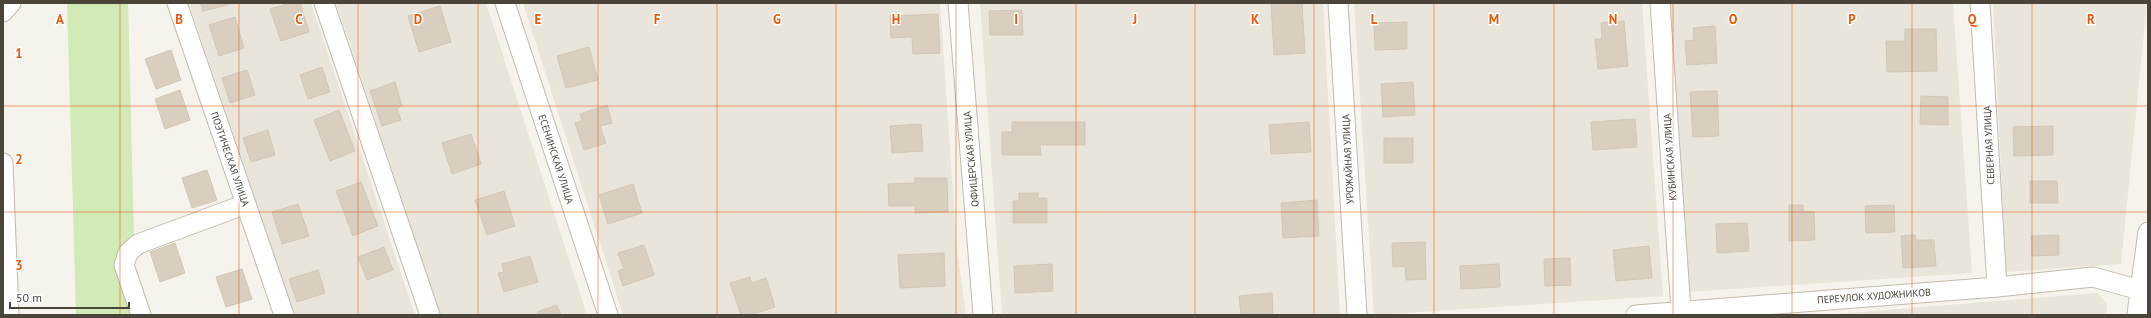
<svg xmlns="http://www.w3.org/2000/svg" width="2151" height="318" font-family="'PT Sans',sans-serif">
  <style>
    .residential { fill: #eae5da }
    .green { fill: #d2eab5 }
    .building { fill: #d8cfc1; stroke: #d3c7b4 }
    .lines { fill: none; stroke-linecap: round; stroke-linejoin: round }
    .minor-casing { stroke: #c2bbae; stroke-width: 21 }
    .minor { stroke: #fff; stroke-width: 19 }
    .grid { fill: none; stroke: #e8590c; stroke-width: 1; stroke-opacity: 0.55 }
    .labels { text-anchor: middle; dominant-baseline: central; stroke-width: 3; stroke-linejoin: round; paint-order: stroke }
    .street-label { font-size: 10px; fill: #4b4439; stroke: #fff }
    .grid-label { font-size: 13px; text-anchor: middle; font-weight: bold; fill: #e8590c; stroke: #fff; stroke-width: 3; stroke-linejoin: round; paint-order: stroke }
  </style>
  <rect width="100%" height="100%" fill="#f6f3ec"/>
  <g class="residential">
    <path d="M189,3H311L415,315H293Z"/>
    <path d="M336,3H486L587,315H440Z"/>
    <path d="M523,3H940L957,250L966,315H623Z"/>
    <path d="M980,3H1323L1340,315H1002Z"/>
    <path d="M1354,3H1642L1663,296L1374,315Z"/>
    <path d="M1669,3H1953L1972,273L1688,292Z"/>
    <path d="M1993,3H2147L2121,264L2006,272Z"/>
    <path d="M2097,293L2107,304L2106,315H1823Z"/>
  </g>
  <path class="green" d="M67,3H128L136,315H76Z"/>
  <g class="building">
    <path d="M200,3H228V5L203,11Z"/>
    <path d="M290,3H300L309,32L281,41L270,9Z"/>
    <path d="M1271,3H1302L1305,53L1274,55Z"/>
    <path d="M440,6L451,42L419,52L408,16Z"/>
    <path d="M1022,10L1023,35H990L989,11Z"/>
    <path d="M938,14L940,53L913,54L912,37L891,38L890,16Z"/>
    <path d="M235,17L244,48L219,56L209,25Z"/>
    <path d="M1624,21L1628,66L1598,69L1595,39H1602L1601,23Z"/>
    <path d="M1407,22V49L1375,50L1374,23Z"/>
    <path d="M1715,26L1717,63L1687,65L1685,41L1694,40L1693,28Z"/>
    <path d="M1905,29H1936L1937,71L1887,72L1886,41H1905Z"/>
    <path d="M589,47L598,80L566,88L557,56Z"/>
    <path d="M171,50L181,80L156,89L145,59Z"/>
    <path d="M322,67L330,92L308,99L300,75Z"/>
    <path d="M247,70L255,95L230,103L222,78Z"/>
    <path d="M395,82L402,106L397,108L401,120L382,126L370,91Z"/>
    <path d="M1413,82L1415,115L1383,117L1381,84Z"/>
    <path d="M180,90L190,120L165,129L155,99Z"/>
    <path d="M1717,91L1719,136L1693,137L1690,92Z"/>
    <path d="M1921,96L1948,97V125L1920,124Z"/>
    <path d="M607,105L612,123L600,126L606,143L584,150L575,123L582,121L580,114Z"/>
    <path d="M339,110L355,151L330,161L314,120Z"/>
    <path d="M1635,119L1637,147L1593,150L1591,122Z"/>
    <path d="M1012,122H1085V145H1040L1041,155H1002V132H1012Z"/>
    <path d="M1309,122L1311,152L1271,154L1269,125Z"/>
    <path d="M921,124L923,151L892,153L890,126Z"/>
    <path d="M2053,126V155L2014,156L2013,127Z"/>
    <path d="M268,130L275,155L251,162L243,138Z"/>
    <path d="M471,134L481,164L452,174L442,143Z"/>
    <rect x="1384" y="138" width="29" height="25"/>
    <path d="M207,170L217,200L192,208L182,178Z"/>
    <path d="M915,178H947L948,212L915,213V206H889L888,184L915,183Z"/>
    <path d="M2030,181H2057L2058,203H2030Z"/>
    <path d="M361,182L378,226L353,236L336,191Z"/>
    <path d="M633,184L642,213L608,224L599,195Z"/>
    <path d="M504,191L515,226L487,235L475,200Z"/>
    <path d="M1019,193H1038V198H1047V223H1013V201H1019Z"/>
    <path d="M1317,200L1319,236L1283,238L1281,203Z"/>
    <path d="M298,204L309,236L282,244L272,212Z"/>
    <path d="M1789,205H1803V211L1814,212L1815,240L1789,241Z"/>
    <path d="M1894,205L1895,232L1866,233L1865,206Z"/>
    <path d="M1747,223L1749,251L1717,253L1716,224Z"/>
    <path d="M1915,235L1916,240H1934L1936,266L1903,268L1901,236Z"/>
    <path d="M2059,235V255L2032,256L2031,236Z"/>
    <path d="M1425,242L1426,279L1406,280L1405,266L1393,267L1392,243Z"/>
    <path d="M175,243L185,273L160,282L150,252Z"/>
    <path d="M644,245L654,275L623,286L618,271L624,269L618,253Z"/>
    <path d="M1649,246L1652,278L1616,281L1613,250Z"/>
    <path d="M384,247L393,270L367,280L358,257Z"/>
    <path d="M944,253L945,286L900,288L898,255Z"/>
    <path d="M530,256L538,282L504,292L498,273L504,272L502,264Z"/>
    <path d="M1570,258L1571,285L1545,286L1544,259Z"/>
    <path d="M1052,264L1053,291L1015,293L1014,266Z"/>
    <path d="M1499,264L1500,287L1461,289L1460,266Z"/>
    <path d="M242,269L252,299L226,307L216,277Z"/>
    <path d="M318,270L325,293L297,302L289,279Z"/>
    <path d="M750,277L752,283L766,278L775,307L751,315H741L730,283Z"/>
    <path d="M1272,293L1273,315H1241L1239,296Z"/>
    <path d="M557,305L561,315H538L537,312Z"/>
  </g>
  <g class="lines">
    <g class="minor-casing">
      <g id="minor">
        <path d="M177,3L284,315"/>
        <path d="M324,3L430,315"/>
        <path d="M505,3L608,315"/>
        <path d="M958,3L983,315"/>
        <path d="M1338,3L1357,315"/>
        <path d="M1660,3L1681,311"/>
        <path d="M1980,3L1997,287"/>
        <path d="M3,12L11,3"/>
        <path d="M3,163L9,315"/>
        <path d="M2140,290L2148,232"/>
        <path d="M141,315L124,265L128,253L138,244L246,204"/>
        <path d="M1636,315L1997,287L2093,277L2140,290L2137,315"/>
      </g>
    </g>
    <use href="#minor" class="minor"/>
  </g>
  <path class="grid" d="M120,3V315M239,3V315M358,3V315M478,3V315M598,3V315M717,3V315M836,3V315M956,3V315M1076,3V315M1195,3V315M1314,3V315M1434,3V315M1554,3V315M1673,3V315M1792,3V315M1912,3V315M2032,3V315M3,106H2148M3,212H2148"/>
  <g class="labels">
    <g class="street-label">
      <text transform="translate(1989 145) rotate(-93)">СЕВЕРНАЯ УЛИЦА</text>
      <text transform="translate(1670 157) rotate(-94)">КУБИНСКАЯ УЛИЦА</text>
      <text transform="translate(230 159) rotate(71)">ПОЭТИЧЕСКАЯ УЛИЦА</text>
      <text transform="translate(556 159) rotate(72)">ЕСЕНИНСКАЯ УЛИЦА</text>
      <text transform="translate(971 159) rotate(-95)">ОФИЦЕРСКАЯ УЛИЦА</text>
      <text transform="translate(1348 159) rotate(-93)">УРОЖАЙНАЯ УЛИЦА</text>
      <text transform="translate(1874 296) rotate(-4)">ПЕРЕУЛОК ХУДОЖНИКОВ</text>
    </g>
  </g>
  <g class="grid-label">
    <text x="60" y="24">A</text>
    <text x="179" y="24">B</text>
    <text x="299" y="24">C</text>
    <text x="418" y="24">D</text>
    <text x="538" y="24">E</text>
    <text x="657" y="24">F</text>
    <text x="777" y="24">G</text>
    <text x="896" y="24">H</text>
    <text x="1016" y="24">I</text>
    <text x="1135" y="24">J</text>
    <text x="1255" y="24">K</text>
    <text x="1374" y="24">L</text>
    <text x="1494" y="24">M</text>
    <text x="1613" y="24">N</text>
    <text x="1733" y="24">O</text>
    <text x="1852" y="24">P</text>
    <text x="1972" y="24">Q</text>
    <text x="2091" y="24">R</text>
    <text x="19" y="58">1</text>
    <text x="19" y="164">2</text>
    <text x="19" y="270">3</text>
  </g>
  <rect width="2151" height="318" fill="none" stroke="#4b4439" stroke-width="8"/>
  <path d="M10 302v6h119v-6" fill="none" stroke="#4b4439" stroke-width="2"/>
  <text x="16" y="302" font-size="12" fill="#4b4439" stroke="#ffffff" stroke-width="3" paint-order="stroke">50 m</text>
</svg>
